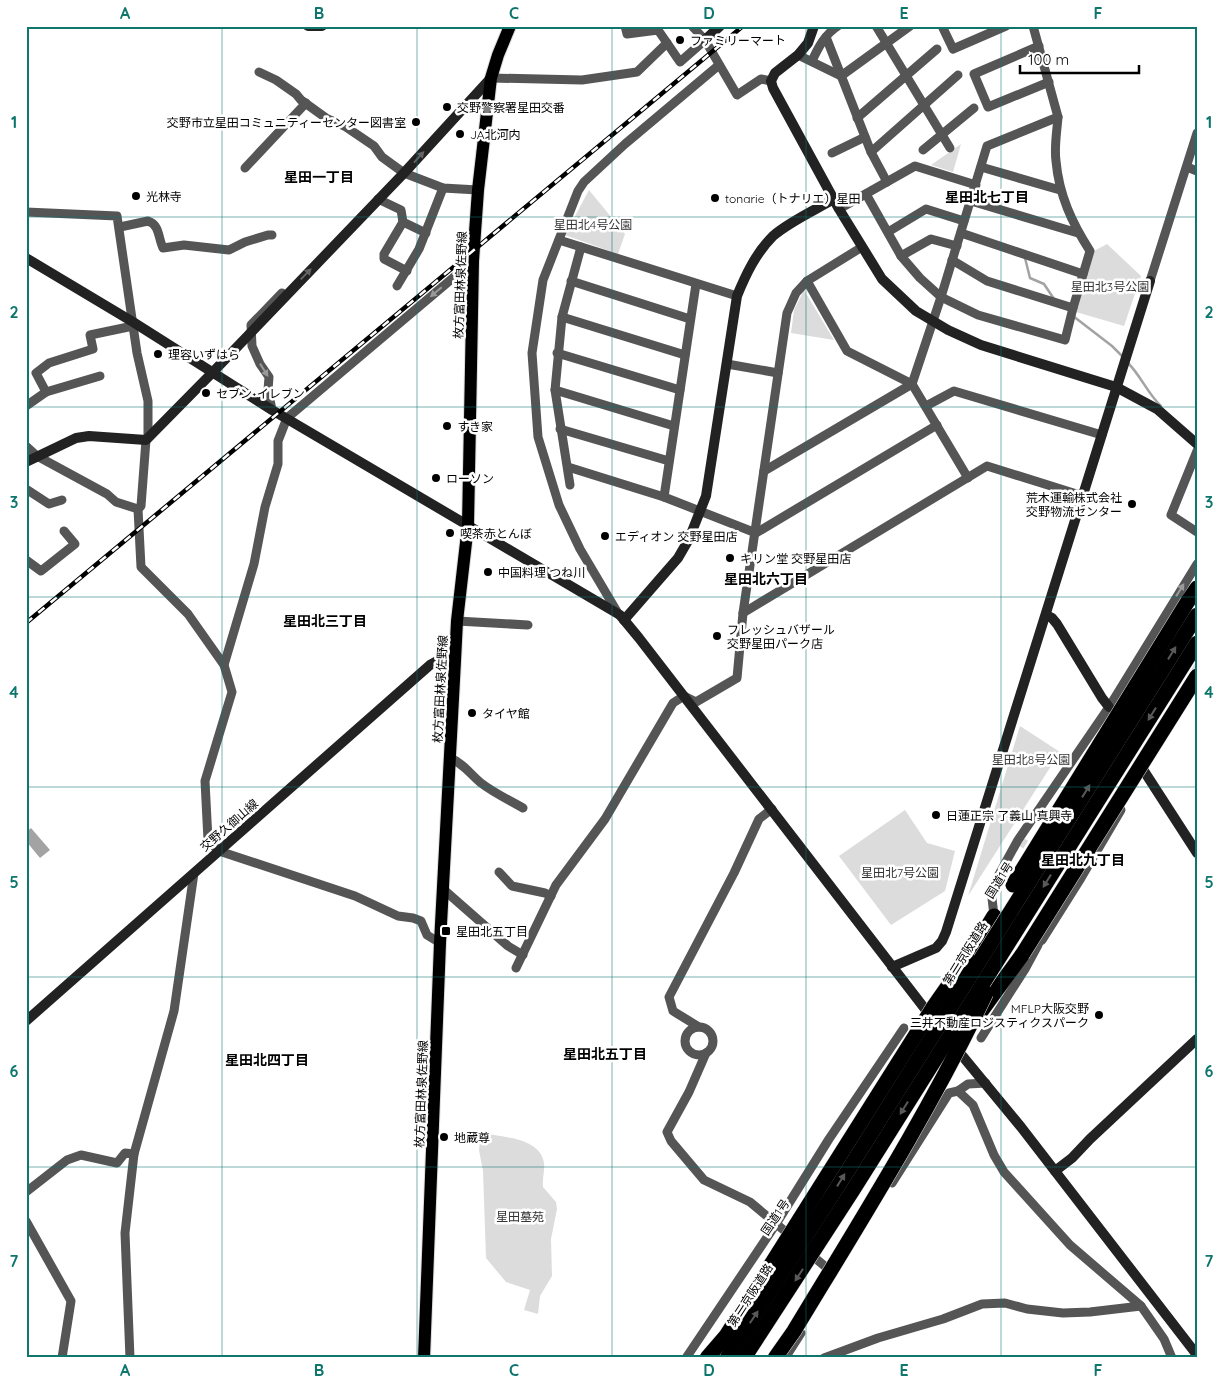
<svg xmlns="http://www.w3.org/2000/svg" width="1223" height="1384" font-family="Quicksand,'Noto Sans JP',sans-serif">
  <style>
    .green { fill: #dcdcdc }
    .water { fill: #a3a3a3 }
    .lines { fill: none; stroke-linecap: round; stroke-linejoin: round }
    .stream { stroke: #a3a3a3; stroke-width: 2.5 }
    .street-tunnel { stroke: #d9d9d9; stroke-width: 9; stroke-dasharray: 9 4.5; stroke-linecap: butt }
    .primary-casing { stroke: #dbdbdb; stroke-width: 14 }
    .highway-casing { stroke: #dbdbdb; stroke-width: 16 }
    .street { stroke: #555; stroke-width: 9 }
    .secondary { stroke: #222; stroke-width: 10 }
    .primary { stroke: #000; stroke-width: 12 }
    .highway { stroke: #000; stroke-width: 15 }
    .rail-casing { stroke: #000; stroke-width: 4.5 }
    .rail { stroke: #fff; stroke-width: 2.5; stroke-dasharray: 8; stroke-linecap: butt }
    .highway-bridge-casing { stroke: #dbdbdb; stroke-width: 16; stroke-linecap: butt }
    .highway-bridge { stroke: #000; stroke-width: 15 }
    .oneway { fill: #646464 }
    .oneway2 { fill: #999 }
    .oneway3 { fill: #595959 }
    .grid { fill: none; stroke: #0f766e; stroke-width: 1; stroke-opacity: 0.55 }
    .poi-dot { fill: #000; stroke: #fff; stroke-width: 2 }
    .labels { text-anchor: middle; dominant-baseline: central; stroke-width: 5; stroke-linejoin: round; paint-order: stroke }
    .poi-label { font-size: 12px; fill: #000; stroke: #fff; text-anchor: start }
    .park-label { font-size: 12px; fill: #333; stroke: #fff }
    .street-label { font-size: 12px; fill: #000; stroke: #fff }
    .neighbourhood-label { font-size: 14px; font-weight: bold; fill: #000; stroke: #fff }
    .neatline { fill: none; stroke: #0f766e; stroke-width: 2 }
    .grid-label { font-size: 16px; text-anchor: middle; font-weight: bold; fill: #0f766e }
  </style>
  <rect width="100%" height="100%" fill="#fff"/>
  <g class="green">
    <path d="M961,144L953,172L931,165Z"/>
    <path d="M589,190L625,234L618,254L565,235Z"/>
    <path d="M1107,244L1141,276L1124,326L1076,312L1094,251Z"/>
    <path d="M804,290L834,340L791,333L794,310Z"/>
    <path d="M1020,726L1060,752L968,896Z"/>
    <path d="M905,810L927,843L955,851L945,891L891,925L839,856Z"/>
    <path d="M481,1133C501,1137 540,1137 544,1163C545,1171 542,1179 543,1187L556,1202L557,1209L551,1239L552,1276L540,1296L538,1314L524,1310L530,1290L506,1282L486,1258L483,1171L479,1150Z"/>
  </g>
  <path class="water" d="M31,828L50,850L40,858L26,841V832Z"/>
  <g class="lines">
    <g class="stream">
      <path d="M1025,258L1030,278L1044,284L1054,299"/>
      <path d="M1073,316L1112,346L1123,357"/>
      <path d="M1128,363C1141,376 1148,394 1161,406"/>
    </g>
    <g class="street-tunnel">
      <path d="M1182,659L1197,668"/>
      <path d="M1018,840L1038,852"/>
    </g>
    <g class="primary-casing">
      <path id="primary" d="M424,1358L440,943L455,661L457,621L468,525L473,261L478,190L491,78L498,55L510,26"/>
    </g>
    <g class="highway-casing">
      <g id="highway">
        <path d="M1188,601L1197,588"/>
        <path d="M961,970L994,916"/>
        <path d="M982,1010L1022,955"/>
      </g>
    </g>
    <g class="street">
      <path d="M625,26L627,34L658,30L667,43"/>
      <path d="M692,26L705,40L737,95L761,79L771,81"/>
      <path d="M876,26L950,148"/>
      <path d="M942,26L953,49L1006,26"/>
      <path d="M826,37L871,152L887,182"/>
      <path d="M1039,46L974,74L988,107L1049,82"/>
      <path d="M798,55L841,76L910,26"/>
      <path d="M812,61C818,48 825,34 838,26"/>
      <path d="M259,72L276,80L296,94L301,100L326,118L346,127L374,146L382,157L404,173L443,188L478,190"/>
      <path d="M491,78L582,80L637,72L667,43L680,62L705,40"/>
      <path d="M857,118L937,49"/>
      <path d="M923,150L974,108"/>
      <path d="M871,152L958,75"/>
      <path d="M832,153L865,137"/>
      <path d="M981,167L1060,190"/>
      <path d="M1187,167L1197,171"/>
      <path d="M245,168L306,103"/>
      <path d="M866,194L901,256L920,278L941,297L978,315L1065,340L1073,308L1090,251C1072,223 1059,195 1056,161C1054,147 1057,131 1058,117"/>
      <path d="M378,199L401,210L403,222L426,233"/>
      <path d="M971,201L1078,233"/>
      <path d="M839,209L915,166L976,185"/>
      <path d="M26,212L117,216L137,353L148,401V437"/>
      <path d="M403,222L384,254V259L407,271"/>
      <path d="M120,227L148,221C160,225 158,238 163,248L184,245L229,250L245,242L268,235H272"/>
      <path d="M888,232L926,209L964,221"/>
      <path d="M961,233L1083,274"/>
      <path d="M559,240L737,296"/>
      <path d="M901,256L931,239L957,246"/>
      <path d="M952,260L987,281L1073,308"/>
      <path d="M571,281L690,319"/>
      <path d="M807,281L847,351L912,384L968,478"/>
      <path d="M1150,281L1197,133"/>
      <path d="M397,286L419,249L443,188"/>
      <path d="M562,317L685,355"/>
      <path d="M557,353L680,390"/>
      <path d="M727,364L778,373"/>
      <path d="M555,390L674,426"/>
      <path d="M46,392L100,376"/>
      <path d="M26,406L46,392L36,373L49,363L93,349L90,335L133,326"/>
      <path d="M926,406L954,391L1102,435"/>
      <path d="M272,410L268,390L269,377L260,364L252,346L251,325L282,293"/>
      <path d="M560,429L669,461"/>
      <path d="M26,446L37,456L107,494L116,502L138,509L141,506L146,440"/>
      <path d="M1197,451L1171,515L1197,532"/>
      <path d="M568,467L664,497L756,533L937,425"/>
      <path d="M764,471L912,384L941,297L987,146L1058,117L1033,26"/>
      <path d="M570,485L555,390L562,317L581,247"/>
      <path d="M26,489L49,504L62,500"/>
      <path d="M664,497L696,284"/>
      <path d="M138,509L141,567L188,614L224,665L232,692L205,781L208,840L219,851L355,896L398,916L413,918L421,921L427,935L440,943"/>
      <path d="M26,560L41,571L75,544L64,531"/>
      <path d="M743,613L987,466L1083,496"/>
      <path d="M619,615L580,549L559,505L538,437L532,353L543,280L578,191L584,182L625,144L719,65"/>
      <path d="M457,621L528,625"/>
      <path d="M224,665L254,564L265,507L278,464V441L287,418L473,261"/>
      <path d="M450,758C463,763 470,774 481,783C494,793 509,800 523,808"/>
      <path d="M499,872L512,886L545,893L551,896"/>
      <path d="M443,889L508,946L523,955"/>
      <path d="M994,916L991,889L1018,840L1109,707L1197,564"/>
      <path d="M1028,950L1042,940L1081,878L1121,810"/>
      <path d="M516,968L556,885L605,819L673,703L684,696L696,702L737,678L743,613L787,313L796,293L807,281L862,247"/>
      <path d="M699,1027L673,1011L669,997L734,873L759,819L772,809"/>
      <circle cx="699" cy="1041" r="14"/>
      <path d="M981,1038L1025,969L1038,945"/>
      <path d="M706,1053L689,1092L667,1132L671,1141L704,1180L750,1202L792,1237"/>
      <path d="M958,1091L968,1084L986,1083"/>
      <path d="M892,1183L949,1093L958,1091L973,1105L994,1155L1004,1172L1070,1245L1141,1306L1164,1339L1172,1358"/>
      <path d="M26,1192L67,1160L81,1155L117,1163L125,1153L134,1154"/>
      <path d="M26,1221L71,1301L62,1358"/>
      <path d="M809,1253L833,1273"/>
      <path d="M130,1358L125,1233L134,1154L174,1011L194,873"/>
      <path d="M686,1358L776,1224L829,1139L904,1028"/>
      <path d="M785,1358L801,1333"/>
      <path d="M824,1358L878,1338L943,1319L982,1304L1005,1303L1027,1309L1063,1313L1090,1312L1141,1306"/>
    </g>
    <g class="secondary">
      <path d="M308,26H322"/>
      <path d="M814,26L808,43L798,55L775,73L771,81L773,88L839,209L882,279L916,311L948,330L981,345L1116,387L1157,409L1197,444"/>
      <path d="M705,40L720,26"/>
      <path d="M26,258L133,322L272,410L620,615L639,638L932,1018"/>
      <path d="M26,462L76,438L89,436L146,440L212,373L404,173L491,78"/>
      <path d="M1046,615L1052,618L1057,624L1102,698L1109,707"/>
      <path d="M624,620L678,558L689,539L706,496L737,296C746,274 756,253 773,236C789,222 815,210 834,199"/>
      <path d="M1144,771L1197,853"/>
      <path d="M892,967L936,948L942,941L946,932L1150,281"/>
      <path d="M26,1021L430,665L441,659L455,661"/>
      <path d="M955,1047L1021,1127L1197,1355"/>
      <path d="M1055,1171L1072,1158L1090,1139L1197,1039"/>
    </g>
    <use href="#primary" class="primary"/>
    <use href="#highway" class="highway"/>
    <g class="rail-casing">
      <path id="rail" d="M26,623L743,26"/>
    </g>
    <use href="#rail" class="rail"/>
    <g class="highway-bridge-casing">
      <g id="highway-bridge">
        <path d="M1013,885L1188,601"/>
        <path d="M1022,955L1197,676"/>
        <path d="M707,1358L726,1336L934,1006L948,986L969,961"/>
        <path d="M727,1358L840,1183L1197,615"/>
        <path d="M744,1358L853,1190L1197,643"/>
        <path d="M775,1358L794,1331C861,1220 930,1111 986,993"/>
      </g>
    </g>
    <use href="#highway-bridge" class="highway-bridge"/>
  </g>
  <defs><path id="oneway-solid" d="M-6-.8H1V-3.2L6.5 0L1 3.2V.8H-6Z" transform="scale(1.25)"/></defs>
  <g class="oneway">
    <use href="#oneway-solid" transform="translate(419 157) rotate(-48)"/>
    <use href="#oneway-solid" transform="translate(306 274) rotate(-46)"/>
  </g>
  <g class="oneway2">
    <use href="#oneway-solid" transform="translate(436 292) rotate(140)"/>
    <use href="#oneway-solid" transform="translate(264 370) rotate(58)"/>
    <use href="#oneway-solid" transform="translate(1180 590) rotate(-58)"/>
  </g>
  <g class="oneway3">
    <use href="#oneway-solid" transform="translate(1172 653) rotate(-58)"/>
    <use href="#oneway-solid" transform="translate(1152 714) rotate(122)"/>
    <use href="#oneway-solid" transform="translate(1086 791) rotate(-58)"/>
    <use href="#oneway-solid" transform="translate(1047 881) rotate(122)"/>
    <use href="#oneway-solid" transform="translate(904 1108) rotate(122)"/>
    <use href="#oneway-solid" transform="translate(841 1180) rotate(-58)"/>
    <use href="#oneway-solid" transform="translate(799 1275) rotate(123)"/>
    <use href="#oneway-solid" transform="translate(754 1317) rotate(-56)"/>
  </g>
  <path class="grid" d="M222,26V1358M417,26V1358M612,26V1358M806,26V1358M1001,26V1358M26,217H1197M26,407H1197M26,597H1197M26,787H1197M26,977H1197M26,1167H1197"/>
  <g class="poi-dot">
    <circle cx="680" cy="40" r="5"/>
    <circle cx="447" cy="107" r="5"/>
    <circle cx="416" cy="122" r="5"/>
    <circle cx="460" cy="134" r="5"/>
    <circle cx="136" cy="196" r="5"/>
    <circle cx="715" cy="198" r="5"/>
    <circle cx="158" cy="354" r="5"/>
    <circle cx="206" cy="393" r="5"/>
    <circle cx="447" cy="426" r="5"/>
    <circle cx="436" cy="478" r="5"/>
    <circle cx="1132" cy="504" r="5"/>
    <circle cx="450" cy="533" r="5"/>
    <circle cx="605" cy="536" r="5"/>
    <circle cx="730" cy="558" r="5"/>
    <circle cx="488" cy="572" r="5"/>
    <circle cx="717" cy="636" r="5"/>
    <circle cx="472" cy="713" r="5"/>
    <circle cx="936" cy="815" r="5"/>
    <rect x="441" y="926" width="10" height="10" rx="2.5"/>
    <circle cx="1099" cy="1015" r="5"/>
    <circle cx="444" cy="1137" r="5"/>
  </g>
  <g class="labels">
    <g class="poi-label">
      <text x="690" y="40">ファミリーマート</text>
      <text x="457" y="107">交野警察署星田交番</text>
      <text x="406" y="122" text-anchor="end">交野市立星田コミュニティーセンター図書室</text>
      <text x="470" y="134">JA北河内</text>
      <text x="146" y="196">光林寺</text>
      <text x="725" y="198">tonarie（トナリエ）星田</text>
      <text x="168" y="354">理容いずはら</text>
      <text x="216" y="393">セブン-イレブン</text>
      <text x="457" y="426">すき家</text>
      <text x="446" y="478">ローソン</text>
      <text x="1122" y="497" text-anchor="end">荒木運輸株式会社<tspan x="1122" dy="14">交野物流センター</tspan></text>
      <text x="460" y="533">喫茶赤とんぼ</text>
      <text x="615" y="536">エディオン 交野星田店</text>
      <text x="740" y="558">キリン堂 交野星田店</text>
      <text x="498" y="572">中国料理 つね川</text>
      <text x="727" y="629">フレッシュバザール<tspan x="727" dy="14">交野星田パーク店</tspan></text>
      <text x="482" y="713">タイヤ館</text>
      <text x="946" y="815">日蓮正宗 了義山 真興寺</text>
      <text x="456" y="931">星田北五丁目</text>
      <text x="1089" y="1008" text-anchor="end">MFLP大阪交野<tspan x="1089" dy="14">三井不動産ロジスティクスパーク</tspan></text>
      <text x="454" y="1137">地蔵尊</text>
    </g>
    <g class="park-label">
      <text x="593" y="224">星田北4号公園</text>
      <text x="1110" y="286">星田北3号公園</text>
      <text x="1031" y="759">星田北8号公園</text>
      <text x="900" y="872">星田北7号公園</text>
      <text x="520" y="1216">星田墓苑</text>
    </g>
    <g class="street-label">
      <text transform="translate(460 285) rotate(-88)">枚方富田林泉佐野線</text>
      <text transform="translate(440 689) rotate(-87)">枚方富田林泉佐野線</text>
      <text transform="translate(229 825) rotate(-41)">交野久御山線</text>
      <text transform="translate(999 880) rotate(-58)">国道1号</text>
      <text transform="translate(965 953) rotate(-58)">第二京阪道路</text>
      <text transform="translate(421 1094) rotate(-88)">枚方富田林泉佐野線</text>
      <text transform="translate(775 1217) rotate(-56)">国道1号</text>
      <text transform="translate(750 1295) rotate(-57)">第二京阪道路</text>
    </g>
    <g class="neighbourhood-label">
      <text x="319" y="177">星田一丁目</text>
      <text x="987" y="197">星田北七丁目</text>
      <text x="766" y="579">星田北六丁目</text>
      <text x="325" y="621">星田北三丁目</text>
      <text x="1083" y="860">星田北九丁目</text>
      <text x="605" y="1054">星田北五丁目</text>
      <text x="267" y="1060">星田北四丁目</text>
    </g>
  </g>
  <rect width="1223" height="1384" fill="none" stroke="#ffffff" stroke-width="55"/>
  <path d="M1020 65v8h119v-8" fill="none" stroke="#000000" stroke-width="2.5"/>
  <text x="1028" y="65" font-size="15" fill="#000000" stroke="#ffffff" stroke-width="4" paint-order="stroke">100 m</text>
  <rect x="28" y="28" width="1168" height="1328" class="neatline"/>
  <g class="grid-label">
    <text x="125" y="19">A</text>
    <text x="319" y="19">B</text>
    <text x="514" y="19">C</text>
    <text x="709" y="19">D</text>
    <text x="904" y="19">E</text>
    <text x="1098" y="19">F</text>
    <text x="14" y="128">1</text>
    <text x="1209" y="128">1</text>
    <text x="14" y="318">2</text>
    <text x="1209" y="318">2</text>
    <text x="14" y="508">3</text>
    <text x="1209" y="508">3</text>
    <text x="14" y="698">4</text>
    <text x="1209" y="698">4</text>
    <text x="14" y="888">5</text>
    <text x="1209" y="888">5</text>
    <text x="14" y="1077">6</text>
    <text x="1209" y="1077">6</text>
    <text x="14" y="1267">7</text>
    <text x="1209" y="1267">7</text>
    <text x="125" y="1376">A</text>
    <text x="319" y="1376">B</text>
    <text x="514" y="1376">C</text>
    <text x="709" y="1376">D</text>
    <text x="904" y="1376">E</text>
    <text x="1098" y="1376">F</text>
  </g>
</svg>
